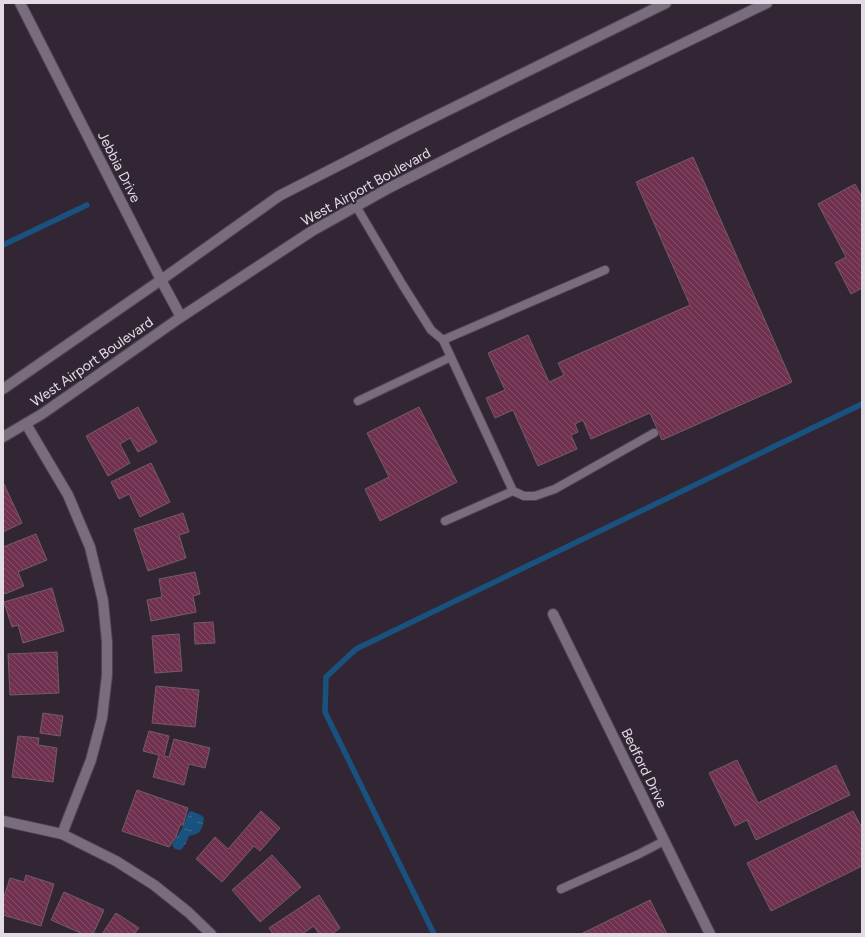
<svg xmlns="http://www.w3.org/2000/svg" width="865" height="937" viewBox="0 0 865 937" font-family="Figtree,sans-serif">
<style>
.water{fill:url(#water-ripples)}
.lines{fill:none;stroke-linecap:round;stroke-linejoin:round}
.stream{stroke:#19527f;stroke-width:5.5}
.building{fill:url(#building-back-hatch);stroke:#725d66}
.lane-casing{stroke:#4e4450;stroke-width:10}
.street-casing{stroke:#4e4450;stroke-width:12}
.secondary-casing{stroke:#4e4450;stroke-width:12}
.lane{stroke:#796c7d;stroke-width:8}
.street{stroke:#796c7d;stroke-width:10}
.secondary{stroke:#796c7d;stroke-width:10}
.labels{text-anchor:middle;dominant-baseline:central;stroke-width:4;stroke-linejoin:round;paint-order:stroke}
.street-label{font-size:14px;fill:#e2dbe4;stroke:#322635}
</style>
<defs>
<pattern id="water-ripples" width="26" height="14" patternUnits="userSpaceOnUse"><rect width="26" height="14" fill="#19527f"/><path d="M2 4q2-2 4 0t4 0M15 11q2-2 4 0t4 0" fill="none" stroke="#3a6a91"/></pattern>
<pattern id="building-back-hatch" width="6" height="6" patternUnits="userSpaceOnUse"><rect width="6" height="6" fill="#6f314f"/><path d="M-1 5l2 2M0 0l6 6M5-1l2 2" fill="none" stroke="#834e68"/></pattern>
</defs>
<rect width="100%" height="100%" fill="#322635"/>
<path class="water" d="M191 811 201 815 204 818C203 824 202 832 196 834 193 835 191 835 189 836L186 843 181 850 175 849 172 845 181 830 189 812Z"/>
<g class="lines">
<path class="stream" d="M3 245 87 205
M434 934 325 712 326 677 356 649 862 404"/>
</g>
<path class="building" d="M693 157 792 382 662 440 650 413 591 439 583 420 575 424 578 432 571 435 577 449 538 466 513 410 495 418 486 398 505 390 488 353 528 335 549 382 564 375 558 363 690 305 636 182Z
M855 184 862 197V288L851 294 835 263 846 257 818 204Z
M138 407 157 442 138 452 130 438 120 444 130 463 108 476 86 436Z
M419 407 457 482 380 521 365 489 389 477 367 433Z
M151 463 170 502 140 517 129 494 119 499 111 482Z
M3 484H4L22 523 3 532Z
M183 513 189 532 179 535 186 558 148 571 134 529Z
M36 534 47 560 18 572 24 586 5 594 3 590V547Z
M195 572 200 594 193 596 196 612 151 621 147 600 162 597 159 579Z
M52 588 64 631 23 643 18 625 12 627 4 602Z
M213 622 215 643 195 644 194 623Z
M179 634 182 671 155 673 152 636Z
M57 652 59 693 10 695 8 654Z
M156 686 199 690 195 727 152 723Z
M43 713 63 716 60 736 40 733Z
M149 731 169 736 164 756 169 757 174 739 210 748 205 768 189 764 184 785 153 777 159 755 143 751Z
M18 736 39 738 38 745 57 748 53 782 12 777Z
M737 760 758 803 836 765 850 795 756 840 747 820 735 826 709 773Z
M137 790 188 808 183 825H180L176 837 169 847 122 831Z
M261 811 280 828 260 851 254 846 222 882 196 859 215 837 228 849Z
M853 811 862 828V866L771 911 747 863Z
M272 855 301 887 260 922 232 890Z
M26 875 54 884 41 926 3 915V900L10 878 24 882Z
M64 892 104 910 93 934H83L51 920Z
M319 895 340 928 332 934H319L314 926 302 934H273L269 928Z
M650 900 667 934H581Z
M116 913 139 928 134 934H102Z"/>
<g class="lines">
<g class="lane-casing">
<path id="lane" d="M356 206 402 284 431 330 443 340 605 270
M443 340 513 491 524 496H535L555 489 654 433
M358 401 451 357
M445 521 513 491
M561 889 639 854 664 841"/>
</g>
<g class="street-casing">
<path id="street" d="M20 3 161 280 181 317
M26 424 68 495 90 547 103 601 107 642V675L102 718 91 760 62 834
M553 614 710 934
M3 821 62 834 116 861 154 885 188 912 211 934"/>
</g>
<g class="secondary-casing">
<path id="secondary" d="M3 389 161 280 279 196 412 128 666 3
M3 437 42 414 181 317 312 231 389 188 506 129 767 3"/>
</g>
<use href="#lane" class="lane"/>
<use href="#street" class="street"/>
<use href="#secondary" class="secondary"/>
</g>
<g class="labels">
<g class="street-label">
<text transform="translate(119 167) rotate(63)">Jebbia Drive</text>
<text transform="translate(366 187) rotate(-29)">West Airport Boulevard</text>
<text transform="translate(92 362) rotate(-35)">West Airport Boulevard</text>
<text transform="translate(644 768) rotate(64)">Bedford Drive</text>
</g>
</g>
<rect width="865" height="937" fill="none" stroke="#e2dbe4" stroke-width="8"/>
</svg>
